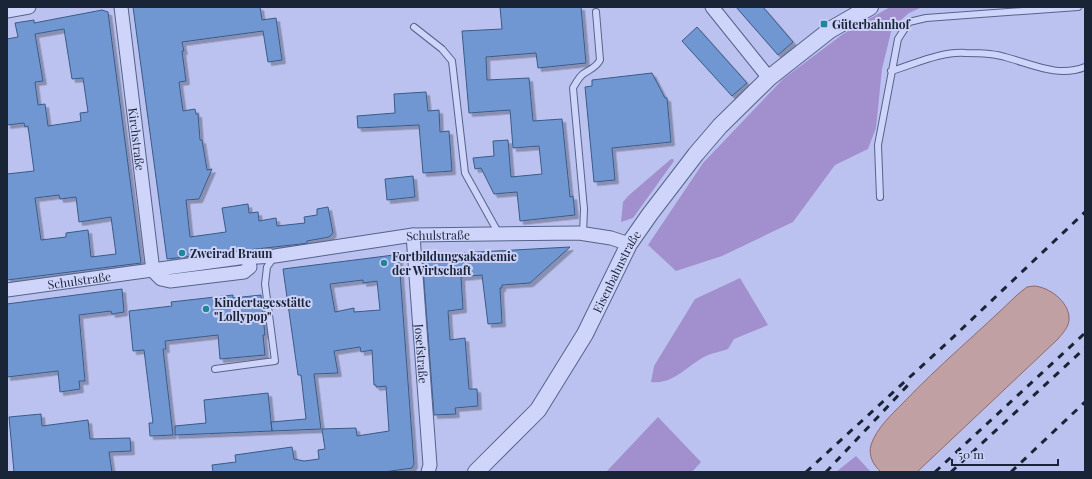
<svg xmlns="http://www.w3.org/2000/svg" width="1092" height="479" viewBox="0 0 1092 479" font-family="'Playfair Display',serif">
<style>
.green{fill:#a290ce}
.water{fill:#c1a0a4;stroke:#8f676a}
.building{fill:#6f97d1;stroke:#395b89;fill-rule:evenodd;filter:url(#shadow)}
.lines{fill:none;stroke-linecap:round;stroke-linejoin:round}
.service-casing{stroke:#546488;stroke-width:8}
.minor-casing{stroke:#546488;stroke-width:15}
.tertiary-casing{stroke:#546488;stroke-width:18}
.service{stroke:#cfd4fb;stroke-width:6}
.minor{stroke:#cfd4fb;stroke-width:13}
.tertiary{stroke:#cfd4fb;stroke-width:16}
.rail{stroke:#1a2437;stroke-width:3;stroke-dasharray:7 7;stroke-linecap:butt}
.poi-dot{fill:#21869b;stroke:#ccd1f7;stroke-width:1.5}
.labels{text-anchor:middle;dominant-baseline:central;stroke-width:4;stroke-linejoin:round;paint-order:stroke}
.poi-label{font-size:12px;font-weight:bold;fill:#1a2437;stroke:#ccd1f7;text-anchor:start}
.street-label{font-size:12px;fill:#1a2437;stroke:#ccd1f7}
</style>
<defs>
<filter id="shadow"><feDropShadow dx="3.5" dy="3.5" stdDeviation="0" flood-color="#0004"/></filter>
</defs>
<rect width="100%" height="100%" fill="#bcc2f0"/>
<path class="green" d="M890 7H922L909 13 892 28 882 69 876 128 868 149 835 165 793 222 722 256 676 271 648 245 703 163 783 79 843 34Z
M671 159H673L674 161 633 218 621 222 623 202 628 196Z
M740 278 768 325 734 339 728 349C720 352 711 353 704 357 686 367 672 385 651 382L654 366 695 299Z
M658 417 701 462 692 472H606Z
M856 456 871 472H836Z"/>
<path class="water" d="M1034 286C1049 287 1068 301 1069 317 1070 326 1063 333 1058 339L917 472H881C873 465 868 455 871 445 876 429 891 415 903 403 939 365 979 332 1017 295L1027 287Z"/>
<path class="building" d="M133 7H260L262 20 276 18 282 60 268 62 263 31 182 42 184 51H182L186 81 179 82 183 111 195 109 196 114H198L200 140H202L207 170 212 169 199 199 186 200 190 237 226 232 222 208 248 204 249 213 258 212 259 221 276 218 277 226 305 223 304 217 317 215V209L328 207 333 233 329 237 307 241V243L301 244 167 259Z
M500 7H581L586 63 538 68 536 53 486 57 487 80 529 78 533 121 562 119 570 197 573 196 575 215 520 221 517 192 494 194 481 168 475 169 473 158 494 156 493 141 508 140 511 177 542 174 539 146 513 148 510 110 469 113 462 31 502 29Z
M736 7H763L793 42 778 55Z
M102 10 108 12 141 263 7 280V174L34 171 28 126 25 127 24 123 7 125V39L18 37 15 23 34 20V23ZM64 29 72 79 83 78 88 112 80 113 81 121 48 126 45 104 38 105 35 82 43 81 35 34ZM59 195 60 199 76 197 79 222 111 217 116 254 91 257 88 230 66 233V237L41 240 35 198Z
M697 27 747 83 732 96 682 41Z
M652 73 665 98H667L671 142 612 148 615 180 594 182 585 87 592 86V80Z
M426 92 428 111 439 110 440 132 449 131 452 171 423 173 419 125 358 128 357 116 395 113 394 94Z
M413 176 415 197 387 200 385 179Z
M570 247 530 283 502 285V288H500L502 323 488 324 482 275 461 277 463 309 448 311 450 340 465 338 469 389H477L478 406 455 408 456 414 434 415 422 255Z
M394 255 399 259 414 464 412 468 384 472H213L212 465 236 462 235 455 292 447 294 459 304 461 319 459 318 450 325 449 322 429 356 428 357 436 389 431 386 386 376 387V385H374L372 350 361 352 360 347 334 351 338 373 314 374 321 429 272 431 271 422 306 419 301 375H298L283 269ZM363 280V283L377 281 380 310 354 312V308L335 312 330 284Z
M122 289 124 312 112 314 111 311 79 315 85 381H79L80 389 60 392 58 371 7 377V304Z
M233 295V298L261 295 265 335H263L265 355 220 359 218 335 165 341 166 349H163L173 435 150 436 149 423H153L144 350 133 351 129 311 172 306 171 302Z
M268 393 272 431 175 435V426L206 423 204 400Z
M41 414 42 426 88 420 90 439 130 438 131 451 109 452 112 472H14L9 417Z"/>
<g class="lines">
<g class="service-casing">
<path id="service" d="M414 27 442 49 452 61 465 173 499 234
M891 71C915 64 941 51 966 53 978 53 993 53 1005 57 1032 64 1058 78 1085 67
M880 197 878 145 898 39 909 22 926 18 1078 7
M583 234 584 209 573 88C576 83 579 77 583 74 590 69 596 68 600 60L596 12
M215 369 275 361 265 284 267 267 274 257"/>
</g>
<g class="minor-casing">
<g id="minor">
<path id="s1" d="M121 7 153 271"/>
<path d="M712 7 769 78"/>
<path d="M7 11 29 7"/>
<path id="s2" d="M413 235 430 465 428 472"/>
<path d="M153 271 161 279 170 281 244 272 250 267 248 257"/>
<path id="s3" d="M7 290 239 258 275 256 413 235 579 233 611 238 629 244"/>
</g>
</g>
<g class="tertiary-casing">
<g id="tertiary">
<path id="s4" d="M476 472 538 410 585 334 629 244 650 214 696 154 720 126 769 78 830 30 870 7"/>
</g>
</g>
<use href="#service" class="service"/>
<use href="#minor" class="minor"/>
<use href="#tertiary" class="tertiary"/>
<path class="rail" d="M806 472 947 343 1085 212
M826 472 908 385
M935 472 1085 333
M951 472 1085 348
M1011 472 1085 402"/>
</g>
<g class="poi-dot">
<rect x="820" y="20" width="8" height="8" rx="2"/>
<circle cx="182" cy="253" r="4"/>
<circle cx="384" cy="263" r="4"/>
<circle cx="206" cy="309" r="4"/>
</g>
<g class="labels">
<g class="poi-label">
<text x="832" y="24">Güterbahnhof</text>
<text x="190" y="253">Zweirad Braun</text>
<text x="392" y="256">Fortbildungsakademie<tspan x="392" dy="14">der Wirtschaft</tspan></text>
<text x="214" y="302">Kindertagesstätte<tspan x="214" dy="14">"Lollypop"</tspan></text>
</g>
<g class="street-label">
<text stroke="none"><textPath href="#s1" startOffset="133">Kirchstraße</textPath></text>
<text stroke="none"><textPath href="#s3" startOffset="435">Schulstraße</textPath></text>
<text stroke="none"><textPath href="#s4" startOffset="247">Eisenbahnstraße</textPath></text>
<text stroke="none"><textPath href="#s3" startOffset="73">Schulstraße</textPath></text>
<text stroke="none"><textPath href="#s2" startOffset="119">Josefstraße</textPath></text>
</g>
</g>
<rect width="1092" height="479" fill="none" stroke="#1a2437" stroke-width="16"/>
<path d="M952 459v6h106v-6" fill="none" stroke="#1a2437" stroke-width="2"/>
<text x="958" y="459" font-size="12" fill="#1a2437" stroke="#ccd1f7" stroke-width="3" paint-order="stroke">50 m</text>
</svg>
